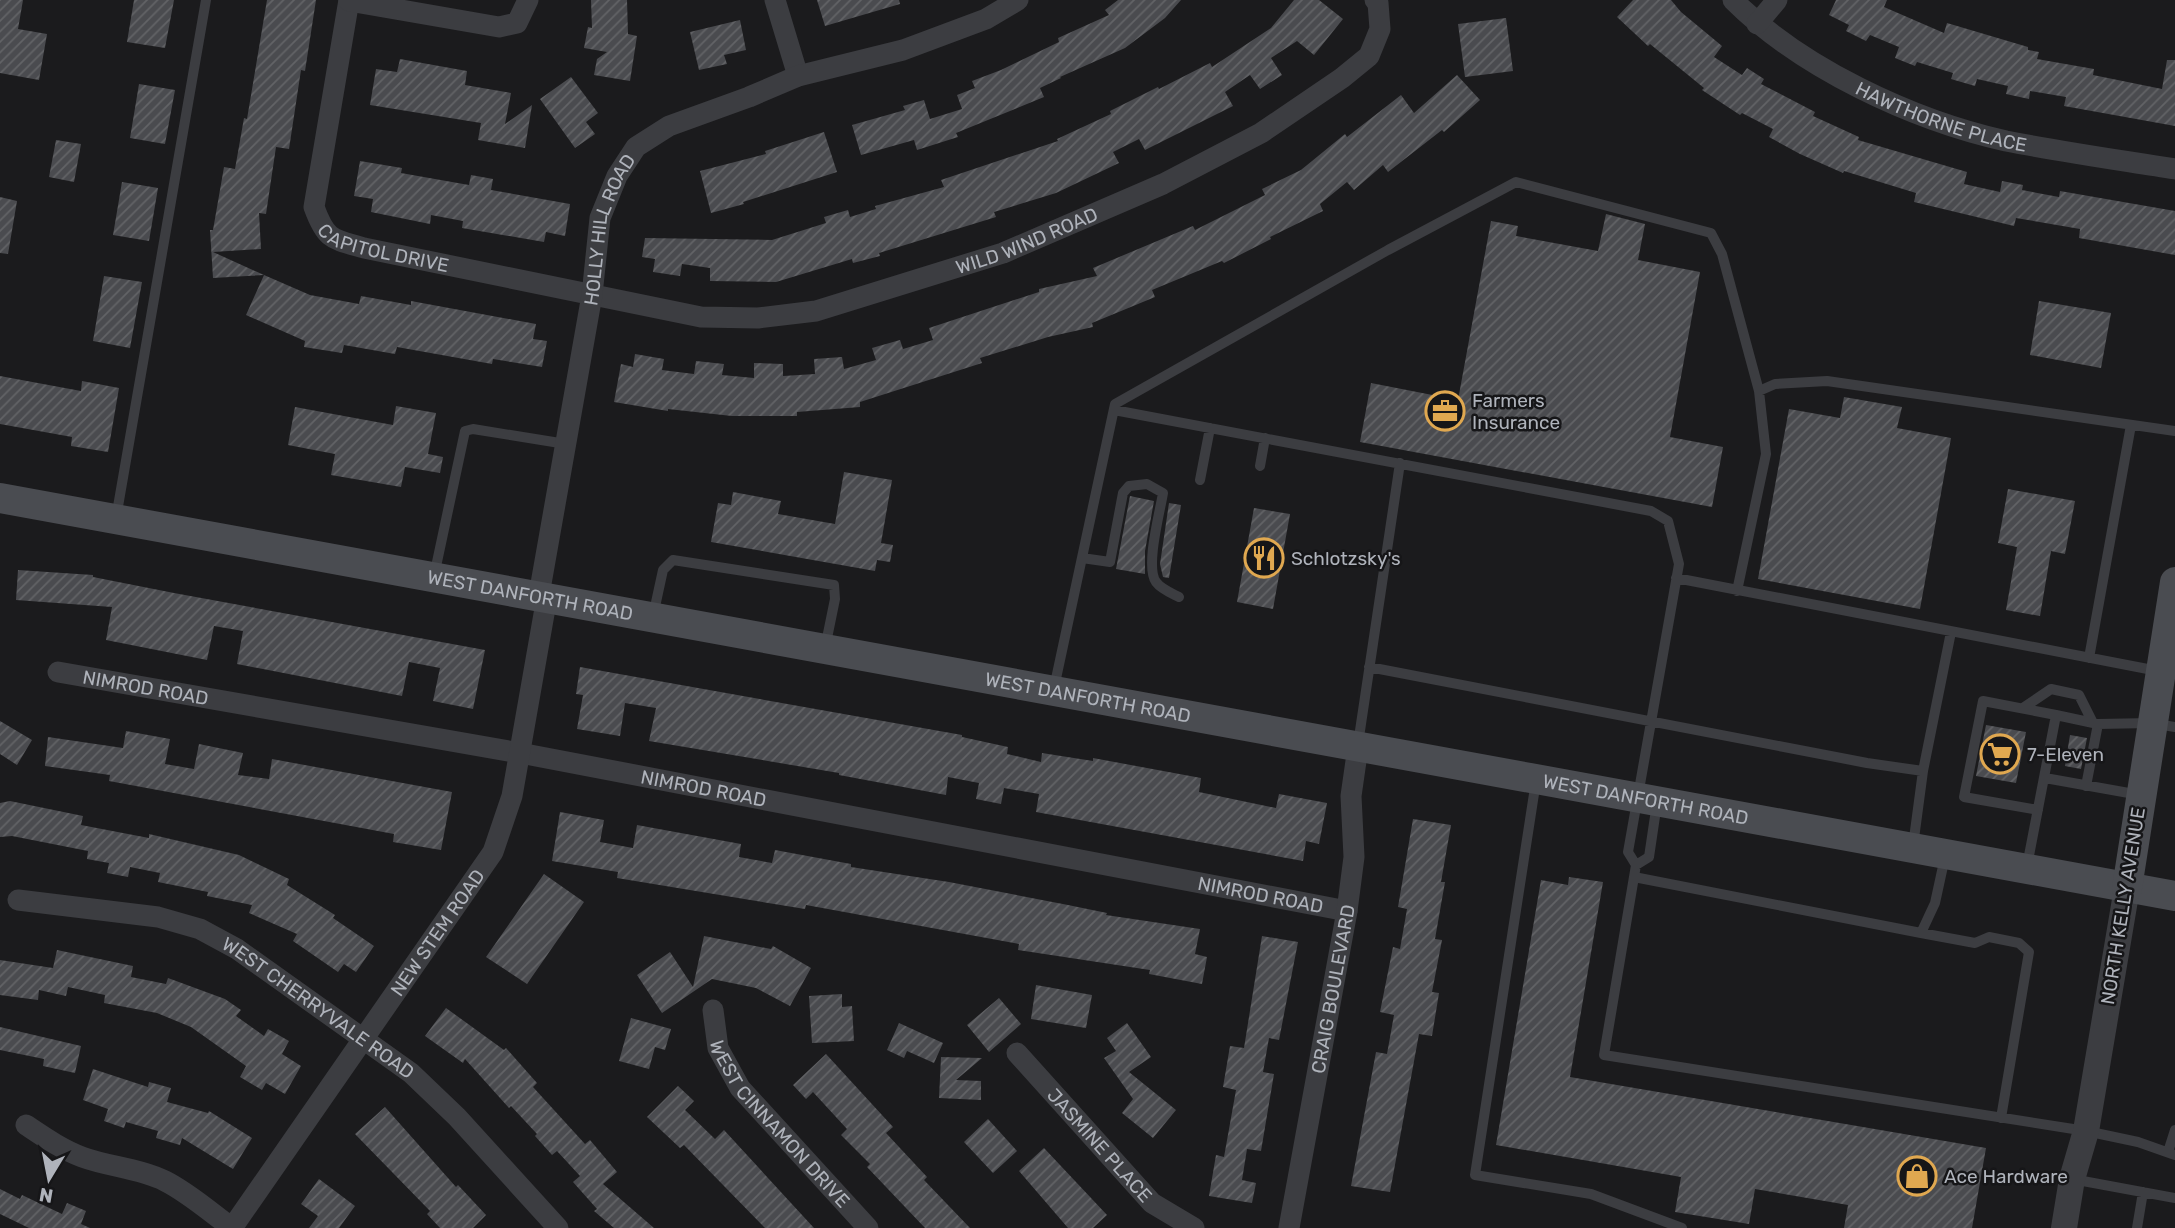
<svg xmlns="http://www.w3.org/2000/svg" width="2175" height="1228" viewBox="0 0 2175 1228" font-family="Rubik,sans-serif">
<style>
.building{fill:url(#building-hatch)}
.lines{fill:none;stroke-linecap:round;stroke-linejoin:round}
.service{stroke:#3c3d41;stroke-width:10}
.minor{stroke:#3c3d41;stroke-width:21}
.tertiary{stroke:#3c3d41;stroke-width:26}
.secondary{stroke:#4a4c51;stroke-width:30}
.labels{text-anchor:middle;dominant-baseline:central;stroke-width:5;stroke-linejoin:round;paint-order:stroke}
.street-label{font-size:19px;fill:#afb3bb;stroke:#161618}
.poi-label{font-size:19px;fill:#afb3bb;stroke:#161618;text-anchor:start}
</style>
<defs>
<pattern id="building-hatch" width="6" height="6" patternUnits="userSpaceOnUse" patternTransform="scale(1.75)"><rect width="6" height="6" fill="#4a4b4f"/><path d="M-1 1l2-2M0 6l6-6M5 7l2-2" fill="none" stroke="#626366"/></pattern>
</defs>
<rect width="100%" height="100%" fill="#1b1b1d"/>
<path class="building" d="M0 0H23L18 29 47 34 39 80 0 73Z
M134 0H174L165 48 127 42Z
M267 0H316L305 71 301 70 289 149 276 147 266 214 259 213 261 249 213 252 264 275 213 278 210 230H213L224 167 235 169 244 118 247 119Z
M591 0H627L628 34 637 36 630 81 594 75 597 59 607 52 584 48 588 27 592 28Z
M817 0H899L900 4 825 26Z
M1118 0H1181L1165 18 1125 48 1060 77 1061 78 1040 88 1044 97 956 133 958 137 917 150 914 140 861 155 852 125 905 110 903 106 924 100 930 119 962 109 957 95 975 88 972 81 1001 70 1059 42 1058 38 1109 15 1105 10Z
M1294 0H1319L1343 19 1314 55 1297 41 1271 58 1282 75 1260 89 1250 75 1225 92 1233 106 1145 150 1139 139 1113 152 1119 163 1056 193 994 212 996 217 879 253 880 256 853 263 852 259 776 282 710 281V268L682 264 680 276 653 272 655 259 642 257 645 238 772 240 826 223 824 217 848 210 850 217 876 209 875 206 944 187 941 180 1058 141 1057 139 1111 114 1110 111 1158 87 1159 89 1210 63 1212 67 1271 28Z
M1633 0H1671L1681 12 1722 46 1714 57 1742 75 1747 68 1764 79 1761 84 1815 112 1813 116 1859 137 1858 140 1967 172 1964 184 2000 192 2002 181 2023 185 2022 190 2059 197 2060 191 2175 211V255L2079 238 2080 229 2016 218 2014 226 1914 202 1916 193 1844 171 1843 173 1800 154 1769 137 1773 129 1742 113 1740 115 1702 90 1704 88 1650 44 1648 46 1617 17Z
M1836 0H1887L1884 7 1944 33 1947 23 2028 47V50L2039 52 2037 59 2094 69 2093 75 2162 89 2167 60H2175V126L2064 106 2066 97 2030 91 2029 99 2006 94 2008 86 1977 79 1975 86 1951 79 1953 73 1917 62 1915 66 1895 58 1899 47 1870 35 1866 41 1846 31 1849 25 1829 15Z
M1506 18 1513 71 1465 77 1458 24Z
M740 20 746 50 724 55 727 64 699 70 690 32Z
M400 59 467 71 465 85 511 93 505 124 532 105 525 148 478 140 481 123 370 105 376 69 397 72Z
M1457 75 1480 100 1444 132 1442 130 1388 172 1383 165 1354 190 1347 182 1320 204 1323 211 1270 237 1271 239 1224 263 1222 261 1152 290 1155 297 1092 323 1093 327 1048 337 980 358 982 363 860 402V407L797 412V416H732L668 409V411L614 402 621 364 633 367 635 354 664 359 662 370 694 374 696 361 724 364 722 375 754 378V363L783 364V376L815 374 814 359 842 357 844 369 876 360 872 348 900 340 903 349 933 340 929 328 1039 292V289L1097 276 1093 268 1193 226 1195 230 1265 195 1262 189 1301 170 1345 134 1347 137 1401 95 1414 113Z
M571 77 598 113 586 122 595 134 575 148 540 99Z
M139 84 175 90 165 144 130 138Z
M824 132 837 172 743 202 744 204 711 213 700 171 766 154 765 151Z
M56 140 81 144 74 182 49 177Z
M360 161 402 168 401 173 469 185 471 175 493 179 491 190 570 204 565 236 546 232 544 242 462 228 463 221 431 215 430 224 371 212 373 199 354 196Z
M122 182 158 188 149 241 113 235Z
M0 197 17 201 8 254 0 253Z
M1606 214 1645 224 1638 260 1700 272 1670 437 1723 447 1712 507 1360 442 1371 383 1458 400 1491 221 1518 226 1516 236 1598 251Z
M264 275 310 295 359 304 361 296 411 305V301L536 324 533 339 547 341 542 367 493 359 492 364 397 347 395 354 344 345 342 353 304 347 305 341 246 315Z
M104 276 142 282 130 348 93 341Z
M2039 301 2111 313 2101 368 2030 355Z
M0 376 81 391 82 381 119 388 108 452 71 446 72 437 0 424Z
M1844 397 1902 407 1897 428 1951 438 1920 609 1758 579 1789 409 1840 418Z
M396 406 436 413 428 454 443 457 440 473 405 467 401 487 331 475 335 454 288 445 295 407 393 425Z
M844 472 892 480 881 543 893 545 890 562 877 560 875 571 711 542 718 503 731 505 733 492 781 501 778 514 835 524Z
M2008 489 2075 501 2065 554 2051 551 2040 616 2006 610 2017 547 1998 543Z
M1130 496 1154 501 1145 551V574L1116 569Z
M1169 503 1181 505 1169 578 1163 577 1160 564Z
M1254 508 1290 514 1273 609 1237 602Z
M18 570 93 575V577L174 593 485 650 473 709 433 701 440 668 409 662 402 696 237 664 243 631 214 626 207 660 106 640 112 607 16 600Z
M580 667 962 735V737L1008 747 1007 754 1041 762 1042 753 1093 761V758L1201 778 1199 792 1276 808 1279 794 1327 803 1319 844 1306 841 1303 861 1036 812 1039 794 1004 788 1001 804 976 799 979 783 948 777 946 795 839 775V773L649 741 656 708 625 703 620 736 577 729 583 695 576 694Z
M0 721 32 740 17 765 0 754Z
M1986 725 2026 732 2016 783 1976 776Z
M126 731 170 739 165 764 194 769 199 744 243 753 238 775 269 779 272 759 452 792 441 850 393 842 394 834 109 781 110 775 45 766 48 737 123 748Z
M2070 735 2087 738 2081 769 2065 766Z
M10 801 83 816 81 825 149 838V834L239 855 289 879 287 885 335 915 333 918 374 946 356 972 344 964 338 972 293 941 297 934 249 913 252 905 207 896 208 892 158 882 160 873 130 867 128 877 107 873 109 863 87 859 88 851 12 836 0 837V803Z
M560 812 604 820 600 842 633 848 637 825 741 844 739 857 772 863 775 850 851 864V867L949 882 1068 905 1107 913 1106 915 1200 929 1195 954 1207 957 1202 984 1149 974 1150 970 1018 950 1019 944 806 905 805 909 617 878 618 872 552 861Z
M1413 819 1451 825 1441 882H1445L1435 939 1442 940 1432 992 1439 993 1432 1036 1419 1034 1390 1192 1351 1186 1376 1052 1387 1054 1394 1015 1380 1012 1393 947 1400 949 1407 909 1398 907Z
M544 874 584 902 527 984 486 957Z
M1569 877 1603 882 1570 1077 1986 1148 1972 1228H1844L1848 1205 1755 1189 1749 1224 1675 1212 1681 1177 1496 1145 1541 880 1568 885Z
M704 936 771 949 773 946 811 968 790 1006 756 988 712 979 662 1013 637 975 670 952 693 987Z
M1262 936 1298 942 1279 1040 1269 1038 1263 1072 1274 1074 1261 1151 1247 1149 1242 1180 1256 1183 1252 1203 1209 1196 1216 1155 1224 1157 1236 1090 1223 1087 1230 1046 1244 1048Z
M57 950 133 966 131 977 166 984 168 978 225 999 241 1010 236 1016 264 1036 268 1029 289 1041 282 1054 301 1066 285 1094 266 1083 262 1090 240 1077 246 1066 191 1027 157 1013 104 1003 105 995 68 987 66 996 39 990 38 1000 0 995V960L53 968Z
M1036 985 1092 995 1086 1028 1031 1019Z
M842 994V1007L852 1006 854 1041 812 1043 809 996Z
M999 998 1021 1024 989 1052 967 1025Z
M446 1008 504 1050 506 1048 537 1083 533 1087 585 1144 590 1140 617 1172 603 1184 654 1228H614L594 1211 597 1209 573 1182 580 1176 557 1151 552 1155 535 1136 537 1134 511 1106 509 1108 465 1059 463 1063 425 1036Z
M631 1018 671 1029 665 1050 655 1047 649 1069 619 1061Z
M899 1023 943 1043 934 1063 907 1051 904 1058 887 1050Z
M1127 1023 1151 1057 1129 1072 1176 1110 1153 1138 1122 1113 1133 1099 1104 1058 1116 1051 1107 1038Z
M0 1027 81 1046 75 1073 43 1066 44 1059 0 1050Z
M826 1054 893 1127 886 1133 927 1177 924 1180 970 1228H925L867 1167 870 1164 841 1135 847 1129 813 1092 806 1099 793 1085Z
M941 1057 982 1058 956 1080 981 1081V1100L939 1098Z
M93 1069 148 1087 149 1082 171 1088 167 1102 208 1113 209 1111 252 1138 233 1169 182 1138 180 1145 156 1138 158 1131 126 1122 124 1128 104 1121 108 1109 83 1100Z
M678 1086 694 1101 685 1110 715 1139 724 1130 814 1228H765L684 1145 680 1148 647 1117Z
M385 1107 456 1187 458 1185 486 1215 473 1228H440L427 1214 430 1211 355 1134Z
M988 1119 1017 1151 993 1173 964 1142Z
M1044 1148 1107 1215 1093 1228H1068L1019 1171Z
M319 1179 355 1206 339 1228H309L318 1216 301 1204Z
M0 1189 20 1199 22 1195 62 1214 67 1203 86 1211 81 1224 90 1228H29L0 1214Z"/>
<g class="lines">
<path class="service" d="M1114 410 1651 511 1668 521 1679 564 1628 852 1636 865 1604 1055 2086 1131 2138 1142 2175 1155
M1260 466 1265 438
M1200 480 1210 428
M116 518 206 0
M1082 558 1110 562 1123 493 1129 486 1147 484 1163 493C1160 512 1145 567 1156 582 1161 589 1171 593 1179 597
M434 576 465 431 473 429 566 444
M1676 578 2158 671
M1737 591 1766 454 1759 391 1775 384 1827 381 2175 431
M653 616 663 570 673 560 834 585 835 599 825 648
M2089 658 2131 425
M1369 667 1867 763 1923 771
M1054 688 1115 404 1388 250 1516 182 1711 233 1722 254 1759 391
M2023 708 2051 689 2079 695 2093 723
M1358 744 1400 463
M2045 778 2140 795
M1536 781 1475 1175 1591 1194 1682 1228
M2086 786 2098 724
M2038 810 1964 797 1983 701 2056 715
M1913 846 1923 771 1951 632
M1945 857 1935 903 1921 933 1975 943 1989 937 2019 943 2029 952 2001 1118
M1636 865 1649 857 1657 803
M2027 866 2056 715 2098 724 2151 723 2175 727
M1634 877 1921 933
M2168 1152 2175 1130
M2072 1179 2175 1198
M2137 1228 2143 1192"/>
<g class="minor">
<path id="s1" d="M349 0 314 207C326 240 332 239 364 248L701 317 758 318 816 311 1003 253 1163 184 1261 133 1342 78 1369 56 1380 29 1378 3 1375 0"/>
<path d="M775 0 798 76"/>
<path id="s2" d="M1733 0C1801 68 1912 120 2006 141 2062 152 2119 160 2175 169"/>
<path d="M349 1 499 27 517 23 528 0"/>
<path d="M1757 24 1777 0"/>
<path id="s3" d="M539 595 592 295 600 218 617 176 636 147 669 126 749 97 798 76 903 50 986 19 1018 0"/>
<path id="s4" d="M58 672 520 753 1347 911"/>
<path id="s5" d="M18 900 158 917 200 929 237 949 411 1073 457 1117 558 1228"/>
<path id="s6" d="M713 1010 718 1048 740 1088 868 1228"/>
<path id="s7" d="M1017 1053 1152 1203 1194 1228"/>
<path id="s8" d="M26 1125C44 1137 61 1149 82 1157 109 1167 139 1168 165 1181 189 1193 210 1212 232 1228L493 852 512 796 547 597"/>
<path id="s9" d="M1289 1228 1347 911 1354 857 1351 796 1358 747"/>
</g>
<path class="tertiary" d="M2064 1228 2072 1179 2086 1131 2127 888"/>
<g class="secondary">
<path id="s10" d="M0 498 2175 896"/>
<path d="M2127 888 2175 582"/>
</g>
</g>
<defs>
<g id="office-ring" transform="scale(2.0125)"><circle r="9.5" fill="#161618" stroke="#e0a850" stroke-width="1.5"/><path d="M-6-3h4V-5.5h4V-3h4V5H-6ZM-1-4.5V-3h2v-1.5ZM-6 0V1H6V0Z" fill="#e0a850"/></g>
<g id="restaurant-ring" transform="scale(2.0125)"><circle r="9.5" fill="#161618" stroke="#e0a850" stroke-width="1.5"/><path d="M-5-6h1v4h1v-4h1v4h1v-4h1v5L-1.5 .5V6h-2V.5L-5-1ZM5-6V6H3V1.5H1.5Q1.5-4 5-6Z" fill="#e0a850"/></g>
<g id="supermarket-ring" transform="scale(2.0125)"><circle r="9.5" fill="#161618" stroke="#e0a850" stroke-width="1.5"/><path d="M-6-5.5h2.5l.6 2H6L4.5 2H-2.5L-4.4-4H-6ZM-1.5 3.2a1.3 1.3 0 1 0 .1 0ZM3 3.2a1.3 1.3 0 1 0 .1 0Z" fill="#e0a850"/></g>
<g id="shop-ring" transform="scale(2.0125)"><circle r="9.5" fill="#161618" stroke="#e0a850" stroke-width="1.5"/><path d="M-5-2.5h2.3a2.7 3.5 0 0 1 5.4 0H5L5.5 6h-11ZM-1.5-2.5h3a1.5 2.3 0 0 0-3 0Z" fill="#e0a850"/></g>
</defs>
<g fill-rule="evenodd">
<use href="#office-ring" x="1445" y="411"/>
<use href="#restaurant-ring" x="1264" y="558"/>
<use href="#supermarket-ring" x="2000" y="754"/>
<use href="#shop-ring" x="1917" y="1176"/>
</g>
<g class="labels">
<g class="street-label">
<text stroke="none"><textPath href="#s2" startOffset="242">HAWTHORNE PLACE</textPath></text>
<text stroke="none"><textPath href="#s3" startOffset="373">HOLLY HILL ROAD</textPath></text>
<text stroke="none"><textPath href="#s1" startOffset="961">WILD WIND ROAD</textPath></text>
<text stroke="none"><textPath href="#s1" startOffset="298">CAPITOL DRIVE</textPath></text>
<text stroke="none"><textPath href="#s10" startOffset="539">WEST DANFORTH ROAD</textPath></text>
<text stroke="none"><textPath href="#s4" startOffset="89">NIMROD ROAD</textPath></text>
<text stroke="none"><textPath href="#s10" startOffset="1106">WEST DANFORTH ROAD</textPath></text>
<text stroke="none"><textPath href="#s4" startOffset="656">NIMROD ROAD</textPath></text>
<text stroke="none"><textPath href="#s10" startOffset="1673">WEST DANFORTH ROAD</textPath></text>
<text stroke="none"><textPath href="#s4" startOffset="1223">NIMROD ROAD</textPath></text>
<text transform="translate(2123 906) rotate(-81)">NORTH KELLY AVENUE</text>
<text stroke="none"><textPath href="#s8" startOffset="593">NEW STEM ROAD</textPath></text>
<text stroke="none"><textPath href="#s9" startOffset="243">CRAIG BOULEVARD</textPath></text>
<text stroke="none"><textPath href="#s5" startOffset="327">WEST CHERRYVALE ROAD</textPath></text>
<text stroke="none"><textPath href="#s6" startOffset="136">WEST CINNAMON DRIVE</textPath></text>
<text stroke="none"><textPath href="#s7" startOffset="124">JASMINE PLACE</textPath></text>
</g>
<g class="poi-label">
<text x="1472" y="400">Farmers<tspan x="1472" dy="22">Insurance</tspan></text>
<text x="1291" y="558">Schlotzsky's</text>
<text x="2027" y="754">7-Eleven</text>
<text x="1944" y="1176">Ace Hardware</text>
</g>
</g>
<g transform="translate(49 1179) rotate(190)" stroke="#161618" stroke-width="5" paint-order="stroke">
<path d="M0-5L12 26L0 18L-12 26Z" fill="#afb3bb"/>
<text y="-10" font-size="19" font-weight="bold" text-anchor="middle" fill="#afb3bb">N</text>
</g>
</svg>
